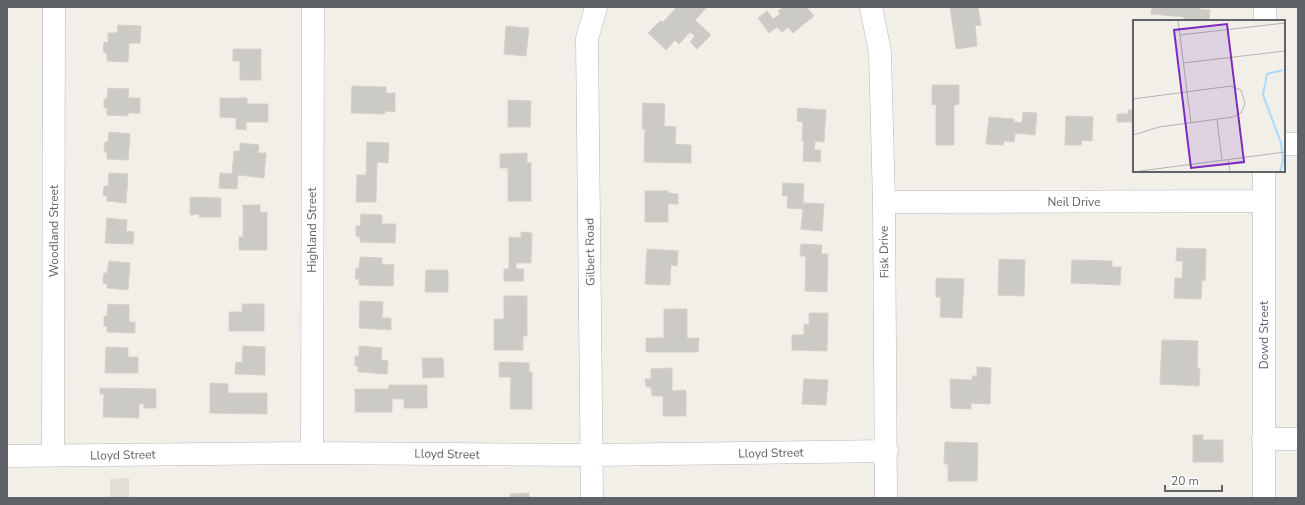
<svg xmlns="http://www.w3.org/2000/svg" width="1305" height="505" viewBox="0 0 1305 505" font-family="'Nunito Sans',sans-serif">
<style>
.education{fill:#e1ded6}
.building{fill:#cccac5;stroke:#d6d1c6}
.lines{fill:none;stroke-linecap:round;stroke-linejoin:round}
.street-casing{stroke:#b5b8bc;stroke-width:23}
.street{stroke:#fff;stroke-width:22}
.labels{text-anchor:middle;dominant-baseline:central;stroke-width:3;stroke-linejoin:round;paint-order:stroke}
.street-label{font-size:12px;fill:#5f6368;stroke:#fff}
.inset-river{fill:none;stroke:#aadaff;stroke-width:2}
.inset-road{fill:none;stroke:#b3b3b1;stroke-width:1}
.view{fill:#7b2cbf;fill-opacity:0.15;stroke:#7b2cbf;stroke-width:2}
.inset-edge{fill:none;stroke:#5f6368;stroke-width:2}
</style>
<rect width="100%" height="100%" fill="#f1efe8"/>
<path class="education" d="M129 478V498H110V479Z"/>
<path class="building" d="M677 7H707L695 20 711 35 697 49 690 42 695 36 690 32 679 44 675 40 666 50 648 33 660 21 663 22Z
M784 7H806L814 16 793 33 788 27 782 32 777 27 769 33 758 18 767 11 773 19 780 14 778 11Z
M950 7H978L981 25 975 26 977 46 956 49Z
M1152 7H1200L1199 9 1210 10 1209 21H1184V17L1151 14Z
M118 25 141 26 140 43H129L128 62 107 61V53L103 52 104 42 108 43V33H117Z
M506 26 529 28 526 56 504 54Z
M233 49H261V80H240V61H233Z
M932 85H959V104L954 105V145H936V104L932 105Z
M352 86 386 87V93H395V112L386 111 384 114 351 113Z
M108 88 129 89 128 98H140V113H128V116L107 115V108H104V99H107Z
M220 98H247V104H268V122H246V130L236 129V118L220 117Z
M508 100 531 101 530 127H508Z
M643 103 665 104 664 126 676 127 675 144 691 145V163L644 162 645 129H642Z
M798 108 826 110 824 142 815 141 814 150H821L820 162 803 161 804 141H802L803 122 797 121Z
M1128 110H1134V128H1132V122H1117V114H1128Z
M1023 112 1037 113 1035 135 1015 133 1014 142 1004 141 1003 145 986 144 989 117 1014 119V122L1022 123Z
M1066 116 1093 117 1092 141 1082 140 1081 145H1065Z
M109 132 130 134 128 160 107 159V152H104L105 142H108Z
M367 142 389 143 388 163 377 162 376 202H356L357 175H366Z
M240 143 259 145 258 153H266L264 178 238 175 237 189 219 188 220 173 232 174 234 151H240Z
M527 153V163H531V201H508V168H500V154Z
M109 173 128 174 126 203 107 201V196H103L104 186H108Z
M783 183 804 184 803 203 824 204 822 231 801 229 803 209 787 208 788 196H782Z
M645 191H668V193L678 194V204H668V222H645Z
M190 197 221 198V217H199V214L190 215Z
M243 205H260V212H267V250H239V237H243Z
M361 214 382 215V224H396L395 243 360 242V237L356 236V226H360Z
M107 218 127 220 126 231 134 232 133 244 105 243Z
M521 232 532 233 531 263H516V269H524L523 281H504V269H509V237L521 238Z
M801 244 822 245 821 254H828L827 292 805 291 806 256H800Z
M1177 248 1206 249 1205 281 1202 280 1201 299 1174 298 1175 278H1182L1183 261H1176Z
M647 249 678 251 677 266 671 265 670 285 645 284Z
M360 257 382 258V264L394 265 393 286 359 285V279H355L356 268H359Z
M999 259 1025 260 1024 296 998 295Z
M1072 260 1112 261V267H1121L1120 285 1071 283Z
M109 261 130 263 128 290 107 288V284L103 283 104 273H107Z
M426 270H448V292H425Z
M936 278 964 279 962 318 940 317 941 297H936Z
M504 296H527V336H523V350H494V319H504Z
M360 301 383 302 382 318H391V330L359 328Z
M108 304 129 305V322H135V333L107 332V326H104V316H107Z
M242 304H264V331H229V312H242Z
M664 309H687V338H699L698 352H646V338H664Z
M809 313H828L827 351 792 350V335H804V324L809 325Z
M1162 340 1198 341 1197 368 1200 369 1199 386 1160 384Z
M243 346 265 347V375L235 374 236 362 242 363Z
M359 346 382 348 381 360 388 361 387 374 358 372V366H355V356H359Z
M106 347 128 348V357H138V373H105Z
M422 358H443L444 377 423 378Z
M499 362 529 363V372H532V409H510L511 377H499Z
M977 367 991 368 990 404 971 403V409L951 408 950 379 972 380V376H977Z
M672 368V391L686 390V416H663V396H652L651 387H646L645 379H651V369Z
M804 379 828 380 826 405 802 404Z
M210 383 228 384V393H267V414L210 413Z
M389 385H427V408H404V399H392V412H355V389H389Z
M100 388 156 389V408H144V404H139V418L103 417 104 394H100Z
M1193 435H1203V440H1223V462H1193Z
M945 442 978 443 977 481H948V464H944Z
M529 493V498H510V494Z"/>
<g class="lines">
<g class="street-casing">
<path id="street" d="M871 7 880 52 884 202 886 498
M1265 21V7
M1284 144H1298
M884 202 1264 201
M1263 439H1298
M312 453 313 7
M53 455 54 7
M7 456 312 453 592 455 887 451
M592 498 587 39 596 7
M1264 498V171"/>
</g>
<use href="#street" class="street"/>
</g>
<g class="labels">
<g class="street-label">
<text x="1074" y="202">Neil Drive</text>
<text transform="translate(312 230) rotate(-90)">Highland Street</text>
<text transform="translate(54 231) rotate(-90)">Woodland Street</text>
<text transform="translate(590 252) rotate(-91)">Gilbert Road</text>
<text transform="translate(884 252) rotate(-91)">Fisk Drive</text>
<text transform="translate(1264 335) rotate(-90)">Dowd Street</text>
<text transform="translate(771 453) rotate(-1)">Lloyd Street</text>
<text transform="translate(447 454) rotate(1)">Lloyd Street</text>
<text transform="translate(123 455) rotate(-1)">Lloyd Street</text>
</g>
</g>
<g transform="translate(1133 20)">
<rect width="152" height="152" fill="#f1efe8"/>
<path class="inset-river" d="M147 152 150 141 148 123 130 75 134 54 150 50"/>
<path class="inset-road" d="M45 0 58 103M47 15 152 3M50 43 152 31M0 79 98 66 108 70 112 84 108 93 100 97 26 107 0 115M84 100 89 140M95 139 97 152M0 152 152 132"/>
<path class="view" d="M94 4 111 142 58 148 41 10Z"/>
<rect width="152" height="152" class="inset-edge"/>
</g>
<rect width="1305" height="505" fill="none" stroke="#5f6368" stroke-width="16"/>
<path d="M1165 485v6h57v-6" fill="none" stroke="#5f6368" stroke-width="2"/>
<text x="1171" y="485" font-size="12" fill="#5f6368" stroke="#ffffff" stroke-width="3" paint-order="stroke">20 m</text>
</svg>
